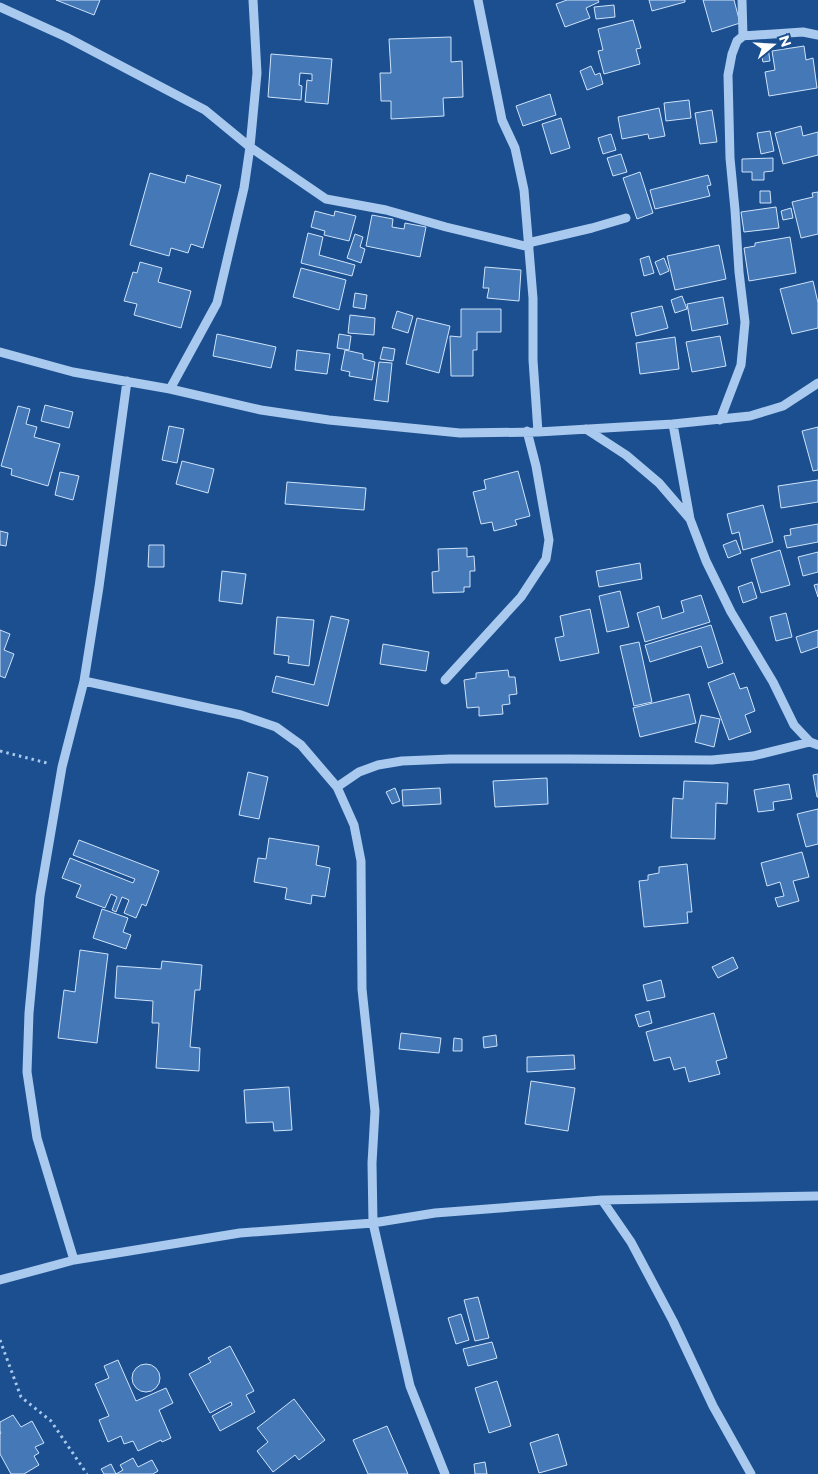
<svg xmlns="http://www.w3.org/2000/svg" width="818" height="1474" viewBox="0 0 818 1474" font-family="Montserrat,sans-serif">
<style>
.building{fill:#4478b7;stroke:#cfe3fa}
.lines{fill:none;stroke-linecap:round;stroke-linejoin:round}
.path{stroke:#a9c9ee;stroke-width:3;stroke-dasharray:2.5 4;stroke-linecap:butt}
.minor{stroke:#a9c9ee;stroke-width:9}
</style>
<rect width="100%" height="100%" fill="#1b4f8f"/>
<path class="building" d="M56 0H100L94 15Z
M567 0H598L599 2 586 8 590 18 565 27 556 4Z
M649 0H685V2L652 11Z
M703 0H734L740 23 712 32Z
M614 5 615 17 596 19 594 7Z
M633 20 641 48 636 49 640 64 604 74 598 51 603 50 598 29Z
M451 37V62L462 61 463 97 443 98 444 116 391 119V101H381L380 73H391L389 39Z
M804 46 806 60 813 58 817 88 769 96 765 72 775 70 772 51Z
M768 47 770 61 763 62 760 48Z
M271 54 332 59 328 104 305 102 307 80 312 81V74L300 73 299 85 302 86 301 100 268 97Z
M591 66 595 75 600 73 603 84 587 90 580 71Z
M550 94 556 115 523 126 516 106Z
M689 100 691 118 666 121 664 103Z
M659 108 665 136 649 139 648 134 622 139 618 117Z
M712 110 717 142 700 144 695 113Z
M561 118 570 148 551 154 542 124Z
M801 126 803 136 818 132V155L783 164 775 133Z
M770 131 774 151 761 154 757 133Z
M611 134 616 150 603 154 598 138Z
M621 154 627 172 613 176 607 158Z
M773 158V171L764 172V180H752V172H742V159Z
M640 172 653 213 637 219 623 178Z
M150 173 185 183 187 175 221 185 203 248 191 244 188 253 171 248 169 256 130 245Z
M708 175 711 185 707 186 710 196 655 209 650 190Z
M760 191H770L771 203H760Z
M818 192V234L801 238 792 202 813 197 812 193Z
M776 207 779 228 744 232 741 212Z
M791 208 793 218 783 220 781 211Z
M315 211 334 216 335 211 356 216 349 241 324 235 325 231 311 227Z
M372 215 393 219 392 227 404 229 405 223 426 227 420 257 366 246Z
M308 233 323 237 319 255 355 265 352 276 301 263Z
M355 234 363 237 360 247 365 249 361 263 347 258Z
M790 237 796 273 749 281 744 248 755 246V243Z
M719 245 726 279 675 290 667 256Z
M649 256 654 273 644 276 640 259Z
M664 258 669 271 660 275 655 262Z
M140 262 162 268 158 282 191 291 181 328 134 315 137 304 124 301 133 272 137 273Z
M485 267 521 270 519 301 487 298 489 288H483Z
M301 268 346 280 339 310 293 297Z
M813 281 818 303V328L792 334 780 289Z
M355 293 367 295 365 309 353 307Z
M682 296 687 309 675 313 671 300Z
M723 297 728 324 692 331 687 304Z
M662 306 668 328 636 336 631 313Z
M461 309H501V332H477V350H473V376H451L450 336 461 337Z
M397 311 413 316 408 333 392 328Z
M350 315 375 318 374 335 348 333Z
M417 318 450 326 439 373 406 364Z
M217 334 276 347 271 368 213 356Z
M339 334 351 336 349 350 337 348Z
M720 336 726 366 692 372 686 342Z
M675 337 679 369 640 374 636 343Z
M383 347 395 349 393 361 380 359Z
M297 350 330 354 327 374 295 370Z
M345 350 363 354V359L375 362 372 380 349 376 350 372 341 370Z
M379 362 392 363 388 402 374 400Z
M45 405 73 412 69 428 41 421Z
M18 406 30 409 26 424 37 427 34 437 60 444 48 486 11 475 12 469 1 466Z
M169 426 184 429 177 463 162 460Z
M818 427V470L813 471 802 431Z
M182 461 214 469 208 493 176 484Z
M518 471 530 516 515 520 517 525 494 531 492 522 481 524 473 492 486 489 484 480Z
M60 472 79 476 73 500 55 495Z
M818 480V502L781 508 778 486Z
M287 482 366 488 364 510 285 504Z
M763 505 773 542 743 550 739 532 732 534 727 514Z
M818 524V542L787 548 784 536 791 535 790 529Z
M0 531 8 533 6 546 0 545Z
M736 540 741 553 728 558 723 545Z
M149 545H164V567H148Z
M467 548V557L474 556 475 571H470V587H464V592L433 593 432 572 439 571 438 549Z
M780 550 790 585 761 593 751 559Z
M818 552V572L803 576 798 557Z
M640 563 642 579 599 587 596 571Z
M222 571 246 574 242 604 219 601Z
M752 582 757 598 743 603 738 587Z
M818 584V597L814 585Z
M620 591 629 627 607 632 599 596Z
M701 595 710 622 645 642 637 613 659 606 662 619 684 612 681 601Z
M590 609 599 653 560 661 555 638 564 636 560 616Z
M786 613 792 637 776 641 770 617Z
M331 616 349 620 328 706 272 692 276 676 314 685Z
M277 617 314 620 309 666 288 663 289 656 274 654Z
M711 625 723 663 708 668 701 646 650 662 645 645Z
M0 630 10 634 4 650 14 654 5 678 0 676Z
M818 630V647L801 653 796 637Z
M639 642 652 702 634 706 620 646Z
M383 644 429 652 426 671 380 664Z
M508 670 509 677H515L517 694 509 695 510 704 502 705 503 714 479 716V707L467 708 464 680 476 678V673Z
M734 673 740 689 747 687 755 711 745 715 751 732 729 740 708 683Z
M689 694 696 723 640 737 633 708Z
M701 715 720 719 714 747 695 742Z
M248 772 268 777 259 819 239 815Z
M818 774V797H817L813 775Z
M547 778 548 804 495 807 493 781Z
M684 781 728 783 727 804 716 803 715 839 671 838 673 798 683 799Z
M789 784 792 799 773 802 774 810 758 812 754 790Z
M395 788 400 801 392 804 386 792Z
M440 788 441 804 403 806 402 790Z
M818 809V844L806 847 797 814Z
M269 838 319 846 316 865 330 868 325 897 312 895 311 904 285 899 287 888 254 882 258 858 266 859Z
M79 840 159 871 146 906 142 904 136 918 124 913 129 900 122 897 116 912 112 910 117 897 111 894 105 908 76 897 81 885 62 878 70 858 133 883 135 879 73 855Z
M802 852 809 877 793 881 799 901 778 907 775 898 784 896 780 882 767 886 761 863Z
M687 864 692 912H687L688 923 644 927 639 881 648 880V875L659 873V867Z
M102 909 128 918 123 932 131 935 126 949 93 938Z
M80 950 108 954 97 1043 58 1038 64 990 75 992Z
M733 957 738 968 718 978 712 967Z
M162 961 202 965 200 990H195L190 1047 200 1048 199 1071 156 1068 159 1023H152L153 1001 115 998 117 966 161 969Z
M661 980 665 997 647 1001 643 985Z
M649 1011 652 1023 639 1027 635 1015Z
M714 1013 727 1058 716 1061 720 1074 689 1082 685 1067 674 1070 670 1057 654 1061 646 1032Z
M401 1033 441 1038 439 1053 399 1049Z
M496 1035 497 1046 484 1048 483 1037Z
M454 1038 462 1039V1051H453Z
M574 1055 575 1069 527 1072V1057Z
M531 1081 575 1088 568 1131 525 1124Z
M289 1087 292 1130 274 1131 273 1122 246 1123 244 1090Z
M478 1297 489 1338 475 1341 464 1300Z
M461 1314 469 1340 456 1344 448 1318Z
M492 1342 497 1358 468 1366 463 1349Z
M230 1346 254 1391 246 1395 255 1412 220 1431 212 1416 232 1405 231 1402 210 1413 189 1374 211 1362 208 1358Z
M118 1360 136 1401 166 1388 173 1403 159 1410 171 1438 162 1442 161 1440 138 1451 133 1441 124 1444 121 1436 108 1442 99 1420 109 1416 95 1384 109 1378 104 1366Z
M132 1378a14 14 0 1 1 28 0a14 14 0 1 1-28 0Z
M497 1381 511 1426 489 1433 475 1388Z
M294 1399 325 1440 299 1460 295 1455 273 1472 257 1451 268 1442 257 1428Z
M13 1415 21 1427 32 1421 44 1443 35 1447 39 1453 34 1456 39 1465 24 1474H11L0 1454V1434L1 1433 0 1431V1422Z
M387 1426 408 1474H368L353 1440Z
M558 1434 567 1465 539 1473 530 1443Z
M133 1458 138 1467 152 1460 158 1471 153 1474H104L101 1469 111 1464 116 1474 123 1470 120 1465Z
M485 1462 487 1474H475L474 1464Z"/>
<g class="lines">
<path class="path" d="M0 751 47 763
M0 1340 21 1397 51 1421 87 1474"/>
<path class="minor" d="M478 0 502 120 515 148 524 190 533 298V360L538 432
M742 0 743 36
M0 7 66 37 205 110 250 147 326 199 386 210 446 227 529 247
M528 243 592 228 626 218
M0 352 73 372 170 389 261 410 329 420 460 433 538 432 673 424 750 416 783 406 818 383
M170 389 217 303 244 188 250 147 257 73 253 0
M720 420 741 365 745 322 739 272 735 210 730 158 728 75 732 54 737 41 743 36 803 32 818 35
M673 424 690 519
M586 429 626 455 659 483 690 519 706 561 731 612 773 682 794 725 810 742 818 745
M445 680 521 597 546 559 549 540 536 466 527 431
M84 681 241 715 276 727 301 745 337 787 354 825 361 861 362 989 375 1111 372 1163 373 1223 410 1386 445 1474
M337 787 359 772 378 765 402 761 450 759H568L712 760 753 756 810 742
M602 1200 631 1242 673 1321 713 1406 751 1474
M74 1260 37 1138 27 1072 29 1013 40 896 62 767 84 681 99 587 127 381
M0 1280 74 1260 240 1233 373 1223 435 1213 602 1200 818 1196"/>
</g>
<g transform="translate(773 45) rotate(72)" stroke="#1b4f8f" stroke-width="4" paint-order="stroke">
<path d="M0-4L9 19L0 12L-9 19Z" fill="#ffffff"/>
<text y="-8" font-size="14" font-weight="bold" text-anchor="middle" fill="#ffffff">N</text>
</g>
</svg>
